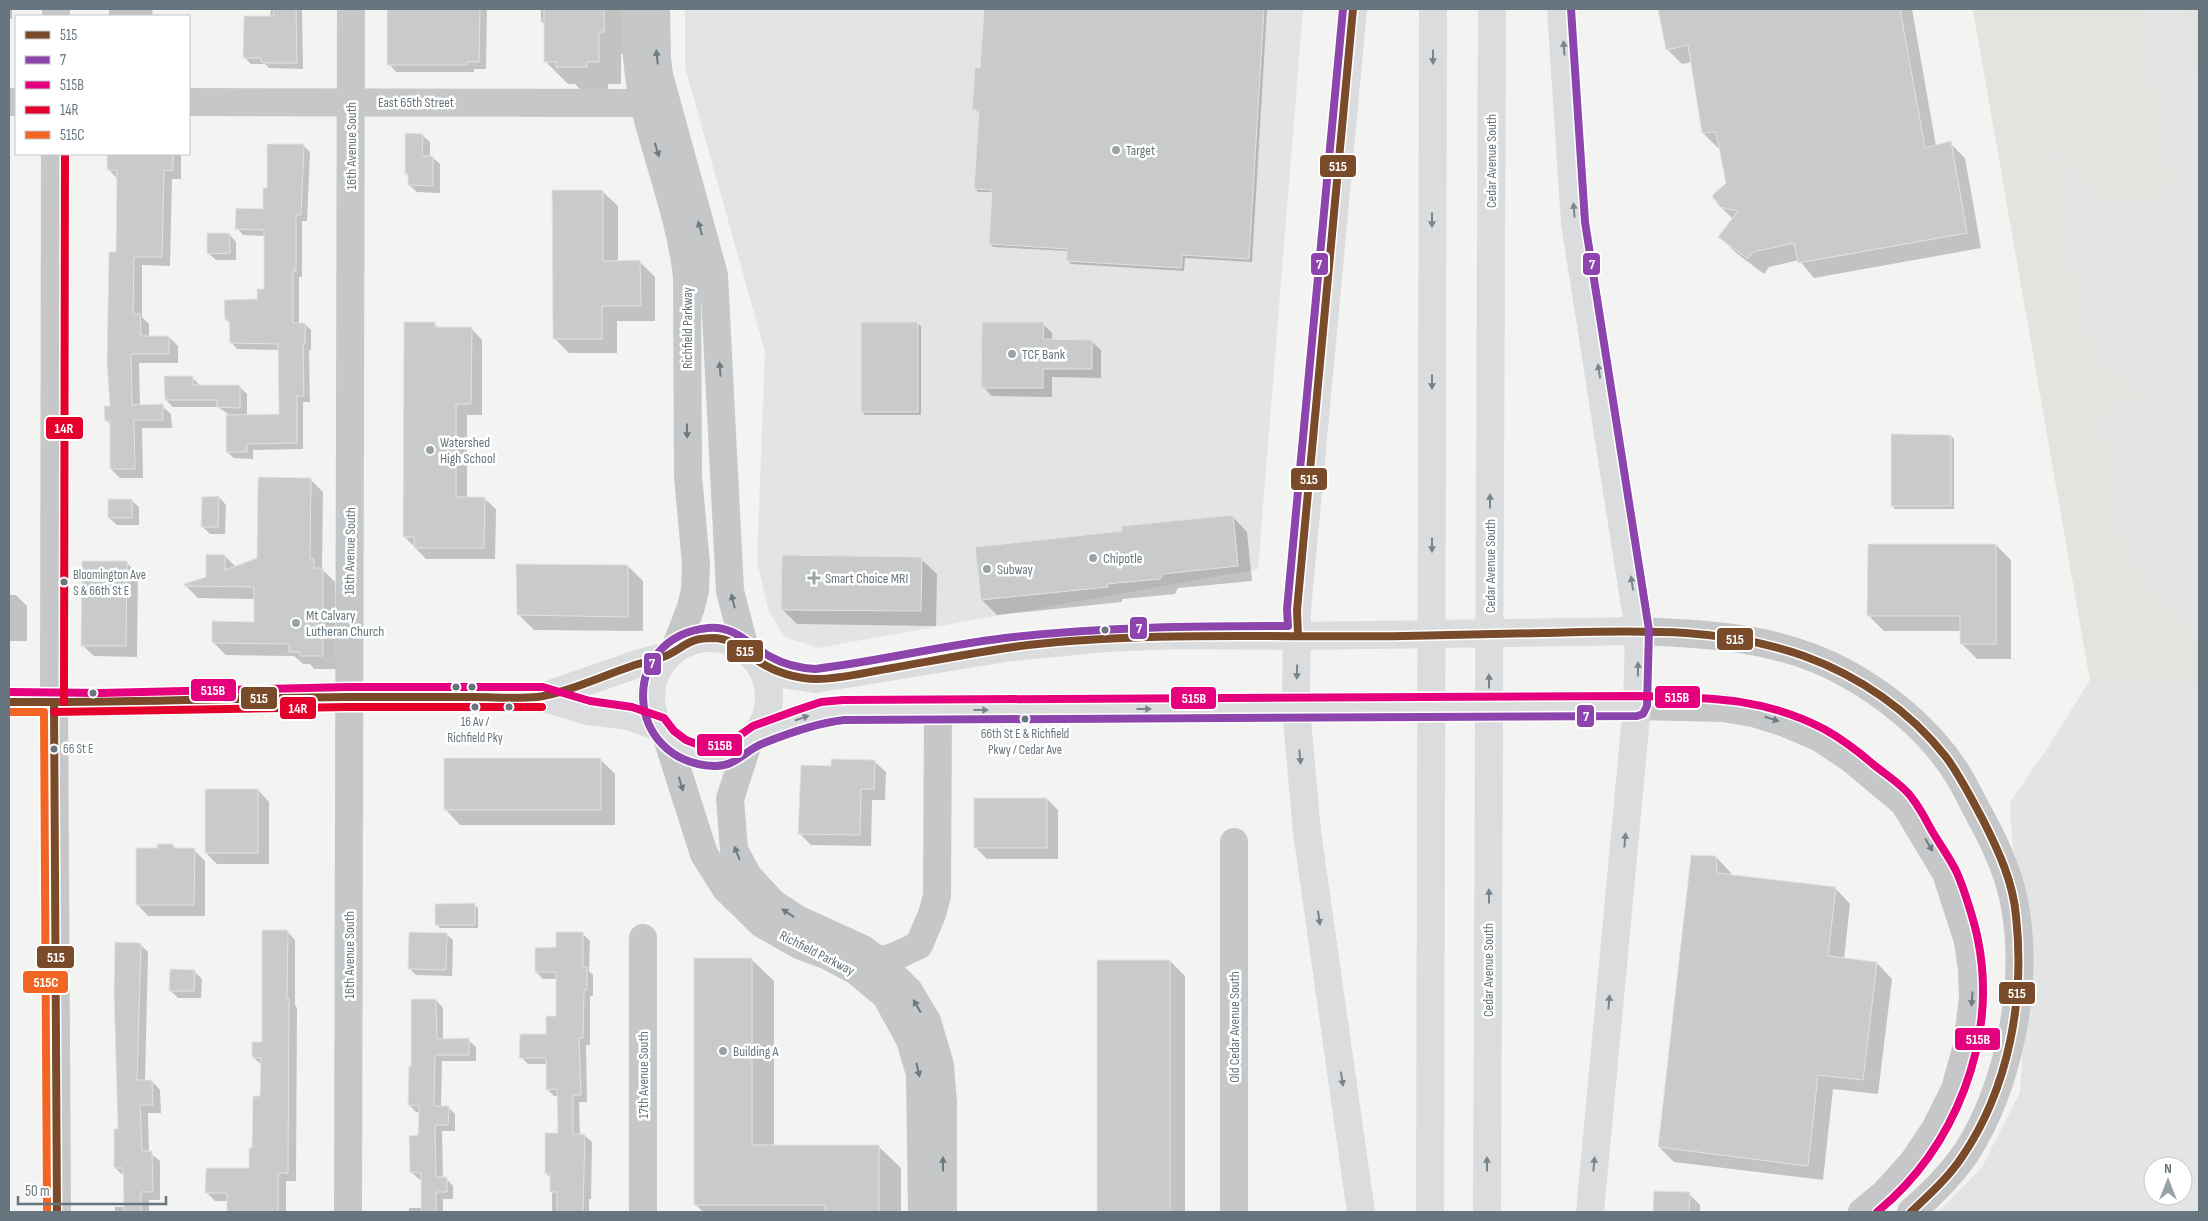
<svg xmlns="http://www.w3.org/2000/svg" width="2208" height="1221" viewBox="0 0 2208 1221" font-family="'Sofia Sans Condensed',sans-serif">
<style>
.built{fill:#e3e4e4;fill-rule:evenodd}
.green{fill:#e2e4df}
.shadow{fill:#0003}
.building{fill:#c9cbcb;stroke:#e2e2e2}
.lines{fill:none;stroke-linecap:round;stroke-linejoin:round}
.minor{stroke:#c5c7c8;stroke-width:28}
.major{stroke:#dbdcdd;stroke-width:28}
.highway{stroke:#dbdcdd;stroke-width:28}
.bus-1-casing{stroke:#fff;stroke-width:11}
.bus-2-casing{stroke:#fff;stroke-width:11}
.bus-3-casing{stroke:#fff;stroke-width:11}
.bus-4-casing{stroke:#fff;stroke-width:11}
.bus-5-casing{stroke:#fff;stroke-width:11}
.bus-1{stroke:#7a4b2a;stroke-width:8}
.bus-2{stroke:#8e44ad;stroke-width:8}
.bus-3{stroke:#e5007d;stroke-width:8}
.bus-4{stroke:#e4002b;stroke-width:8}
.bus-5{stroke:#f26522;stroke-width:8}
.oneway{fill:#78858c}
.oneway2{fill:#6c7a82}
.poi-dot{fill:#98a2a7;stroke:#fff;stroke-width:2}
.bus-dot{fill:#67767e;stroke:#fff;stroke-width:2}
.labels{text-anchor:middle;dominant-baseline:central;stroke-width:5;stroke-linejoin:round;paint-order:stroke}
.bus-label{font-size:13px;fill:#67767e;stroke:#fff;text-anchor:start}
.street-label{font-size:14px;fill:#67767e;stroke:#fff}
.poi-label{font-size:14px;fill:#67767e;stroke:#fff;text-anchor:start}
.line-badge{stroke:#fff;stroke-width:2}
.badge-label{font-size:14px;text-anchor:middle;font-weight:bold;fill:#fff}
</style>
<rect width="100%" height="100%" fill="#f3f3f2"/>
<path class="built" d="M685 9H1303L1258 569 818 648 785 637 769 612 757 562 765 352 685 67Z
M1973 9H2199V1212H1938L1982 1167 2020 1092 2025 1020 2022 890 2012 842 2010 802 2045 752 2090 680ZM2153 1166H2183V1196H2153Z"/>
<path class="green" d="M1973 9H2139L2171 172V187L2162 198 2108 205 2095 197 2083 181 2068 167 2053 138C2058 164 2064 191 2068 217 2074 259 2073 314 2096 351 2108 371 2127 383 2145 398L2119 402 2105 417 2110 497 2128 555 2150 587 2171 605 2187 627 2199 649V678L2194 685 2090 680Z
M2185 9H2199V88Z"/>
<path class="shadow" d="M9 9H12V19H9Z
M109 9H152L153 16H109Z
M271 9H302L303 69 269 68 265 64H251L245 58 270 17Z
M389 9H487L486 69H474V72H396L389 64Z
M541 9H626V54H621V84H608V89H580L575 84H568L545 61V25L541 21Z
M985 9H1267L1252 262 1185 258 1184 271 1071 264 1067 260 1068 251 993 247 990 243 993 192H978L975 188 980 113 974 109 982 69Z
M1659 9H1912L1936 146 1950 143 1965 158 1981 248 1814 278 1799 260 1769 267 1764 274 1735 252 1720 237 1733 219 1721 207 1727 184 1720 148H1718L1703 133 1692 62 1682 64 1667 49Z
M422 135 430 142V157H432L440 164V193L417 192 409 185 410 177 406 173Z
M303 145 310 152 307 221H302V277H299V324H305L311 330V350H309L310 402H303V449L253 450V459L234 458 227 452 228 414 218 407H173L166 400 192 377 200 386 240 387 247 394V416L281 415 280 350 237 349 231 342V324L226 320 258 301 265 290V236L243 235 237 228 264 210 268 189Z
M109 154H180L181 156V179H172L170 266 142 265V317L149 324V337H169L178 346V363H139L140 406H162L171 414 172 428H142L143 478H120L111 469V425L106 420 111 407 117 253V178L108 169Z
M602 191 618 206V262H640L655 277V321H617V353H569L554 338Z
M229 234 236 242V260H216L208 253Z
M9 297 10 327 9 397Z
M917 323 921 326V415H865L862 411Z
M435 324 439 328H471L482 340V415H467V498H484L496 509 495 559H426L404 536Z
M1043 324 1052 333V341H1091L1101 350V378L1052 377V397L992 396 983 387Z
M1951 436 1954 439V509H1895L1892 505Z
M310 479 323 492 322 569 335 582 336 669H314L310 664H303L294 656 226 655 213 642 255 623V599L198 598 185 585 207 577 225 556 236 567 259 559Z
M219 497 226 505 225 534H210L203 527Z
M131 500 139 507V525H117L109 518Z
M9 508H10L9 544Z
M1232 516 1247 532 1252 581 1178 588 1175 594 1122 599V602L997 615 982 600 1123 532Z
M1996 545 2011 560V659H1977L1961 643V631H1884L1869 616Z
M921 559 937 574 936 626 797 624 782 609Z
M127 563 138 574 137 657 94 656 82 645Z
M628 566 643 581V631L534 630 518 614Z
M9 595H16L27 606V641H9Z
M600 759 615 774V825H460L445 809Z
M874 761 886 772 885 800H872L871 846 811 845 799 833Z
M258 790 269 802V864H217L206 853Z
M1047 799 1058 810V859H987L976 848Z
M173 845 177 850H194L205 861V916H148L137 904 158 849Z
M1716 857 1731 873V876L1835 888 1850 904 1844 959 1877 963 1892 979 1878 1094 1833 1089 1823 1180 1674 1162 1659 1147Z
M474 905 478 908V928H440L436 924Z
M287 931 295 940V1005L297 1008 296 1181H286V1211L289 1212H228V1201H215L207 1193 250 1169 261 1097 262 1065 253 1057 263 1043Z
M446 934 453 940 452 976 416 975 410 969Z
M583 934 590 941 589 971 593 975V996H590V1045H586L587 1102H579L580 1135H584L592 1142 591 1199H589V1212H552V1179L546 1174 560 1135 559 1096H554L547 1089V1064H528L521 1057 547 1035 558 1017V979H543L536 972 558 948Z
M140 944 148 952 145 1081H152L160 1090 161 1113H148L149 1152 160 1161V1200H149V1212H115V1207H125L124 1176 115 1168Z
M751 959 774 981V1146H878L901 1168V1212H703L695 1204Z
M1099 961H1170L1185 976V1212H1099Z
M194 971 202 979 201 998H178L170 990Z
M436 1000 443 1008V1040H468L476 1047V1061H442L441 1107H448L455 1114V1131H442L443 1178H446L453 1186V1199H443V1212H409V1208H422V1179H419L411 1172 419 1137 420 1112H416L409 1105 413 1068Z
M1655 1192 1689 1194 1700 1205V1212H1654Z"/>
<path class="building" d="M274 9H296L297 63H267L261 62V58H243L244 16H273Z
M387 9H480L479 62H467V65H387Z
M544 9H604V32H599V62H587V67H556V62H544Z
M984 9H1264L1249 259 1182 255 1181 268 1066 261 1067 249 989 244 992 190 974 189 979 110H972L975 67 980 68Z
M1658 9H1900L1925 148 1951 141 1967 233 1798 263 1794 243 1753 252 1748 259 1718 237 1738 211 1720 207 1712 196 1726 183 1716 132 1702 133 1688 45 1666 50Z
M405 133 423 134 422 156H433V186L408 185V174H405Z
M267 144H304L301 215H296V271H293V323H305V344H303L304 396H297V443L247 444V452H226V415L279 414 278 344 230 343 229 320H225L224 300 257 299V289H264V230L235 229 236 208 263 209V188H267Z
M107 154H173V171L164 170 162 257H134L133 314H140L141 336H169V354H131L132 405 163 404V420H134L135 469H110V420L105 421 104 406H110L107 362 109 252H116L117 170H107Z
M552 190H603V261L640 260 641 306H602V339H553Z
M207 233H229L230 253 207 254Z
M404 322H435V327H472L471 404H456V497H485L484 548H414V537H403Z
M861 322H918V412H861Z
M982 322H1044L1043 339 1092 340V369H1043V388H981Z
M164 376H193V385H240V408L217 407V400H165Z
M1891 434 1951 435V506H1891Z
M258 477 311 478 310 559H314V568H323V656H300V652H289V644L212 643V621L254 622V587L184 586V584L206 577V554L225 555V570L257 558Z
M219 496 218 527H201L202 497Z
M108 499H132V518H108Z
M1233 515 1238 566 1163 574 1160 579 1107 584 1108 587 981 600 975 547 1122 531 1121 526Z
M1868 544H1996V644H1960V616H1867Z
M782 555 922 557 921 611 781 610Z
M82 561H127L126 646H81Z
M516 564 628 565V617L517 615Z
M444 758H601V810H444Z
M831 759 875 760 874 789H861L860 835 798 834 801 765 831 766Z
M205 789H258V853H205Z
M974 798H1047V848H974Z
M157 844H173V848H195L194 905H136V848H157Z
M1691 855 1716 856 1717 873 1836 887 1828 956 1877 962 1863 1080 1818 1075 1808 1166 1658 1147Z
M475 903V925H435V904Z
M262 930H288L287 998H289L288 1173H278V1212H227V1193H205L206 1168H249V1148H252L253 1096H260L261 1058 252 1057V1042H262Z
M409 932 447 933 446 970 408 969Z
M556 932H583V967H587V990H584L583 1038H579L581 1095H573V1134H585L583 1212H557V1192H550V1174H545V1133H558L557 1089 546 1090V1058H519L520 1034H546V1016H556V972H535V948L556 947Z
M115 942 141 943 137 1080H152L153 1105H140L142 1151H152L153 1192H141V1212H124L123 1168H114V1129H118L114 993Z
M694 958H752V1145H879V1212H825V1205H694Z
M1097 960H1170V1212H1097Z
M170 969 195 970 194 991H169Z
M411 999H436L437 1039 469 1038V1055H435L434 1106H449L448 1125H435L436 1177H447V1192H436V1212H421V1173L410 1172 409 1136 418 1135 419 1106 408 1105 409 1066H411Z
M1654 1191 1690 1192 1689 1212H1653Z"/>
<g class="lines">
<path class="minor" d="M635 9C635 41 637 72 644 104 658 162 680 217 687 276L688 476 696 564 695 590 691 607 675 649
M656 9 657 57 659 75 714 275 730 591 745 649
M56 16V9
M9 102H16
M189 102 644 103
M55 154 54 702 57 1212
M1639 631C1711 634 1777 637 1842 671 1887 695 1931 731 1958 775 1966 788 1973 803 1980 816 1996 845 2010 875 2015 907 2029 985 2009 1086 1966 1153 1951 1175 1931 1195 1911 1212
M1637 706 1723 708 1753 713 1785 723 1820 738 1850 758 1904 803 1946 873 1968 941 1972 970 1973 998 1967 1046 1955 1089 1935 1129 1913 1162 1885 1193 1862 1212
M667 738 704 854 726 889 762 924 799 945 826 955 856 971 886 996 910 1040 920 1074 922 1212
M748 743 730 799 734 850 748 876 773 903 797 919 863 949 879 961 909 991 927 1021 940 1065 943 1103V1212
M643 938V1212
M879 961 898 955 919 945 932 914 937 896 938 710
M348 1212 351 9
M1234 1212V842"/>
<path class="major" d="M651 697a59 59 0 1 1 118 0a59 59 0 1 1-118 0Z
M758 661 788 675 815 679 1012 647 1106 638 1175 635 1298 636 1639 631
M542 697 588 711 629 716 659 727
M9 702 101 703 348 697H542L640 663 667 656
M757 735 823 712 843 710 1637 706"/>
<path class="highway" d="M1353 9 1297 610 1296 708 1307 832 1361 1212
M1561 9 1575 223 1639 631 1637 706 1590 1212
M1430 1212 1433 9
M1487 1212 1492 9"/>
<g class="bus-1-casing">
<path id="bus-1" d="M1298 636 1297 610 1353 9
M9 702C122 703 235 698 348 697 390 697 432 697 474 697 495 697 517 699 537 697 563 694 605 675 632 666 644 662 658 660 668 655 687 645 689 638 714 638 734 639 743 650 758 661 774 672 797 679 817 679 841 679 867 672 892 668 937 660 982 651 1028 645 1153 631 1279 638 1405 636 1451 635 1497 634 1543 633 1631 631 1720 626 1804 656 1859 676 1910 711 1946 757 1961 777 1972 800 1984 822 1999 852 2013 882 2016 916 2025 999 2009 1088 1962 1157 1948 1178 1929 1195 1911 1212
M54 702 57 1212"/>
</g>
<g class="bus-2-casing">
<path id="bus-2" d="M1343 9 1287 609 1288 626C1196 626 1105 627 1014 637 947 644 882 661 815 669 800 668 785 665 771 657 750 646 735 625 708 628 618 637 623 762 714 766 736 767 745 750 764 743 789 733 817 723 844 720L1637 716 1643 714 1647 706 1649 630 1585 222 1571 9"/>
</g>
<g class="bus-3-casing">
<path id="bus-3" d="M9 692 101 693 348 687H543L590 701 632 707 664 718 674 731 686 740 699 745 714 746 729 743 753 726 797 710 821 702 843 700 1637 696C1706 698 1761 696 1824 729 1842 739 1859 752 1874 765 1886 775 1903 785 1912 798 1920 808 1926 820 1932 831 1939 843 1947 854 1954 867 1962 881 1975 924 1978 940 1998 1040 1955 1148 1877 1212"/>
</g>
<g class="bus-4-casing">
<path id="bus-4" d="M64 702 65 154
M54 712 348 707H542"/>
</g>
<g class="bus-5-casing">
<path id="bus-5" d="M9 712H44L47 1212"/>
</g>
<use href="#bus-1" class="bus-1"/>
<use href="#bus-2" class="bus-2"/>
<use href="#bus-3" class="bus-3"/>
<use href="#bus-4" class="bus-4"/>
<use href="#bus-5" class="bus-5"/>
</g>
<defs><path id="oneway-solid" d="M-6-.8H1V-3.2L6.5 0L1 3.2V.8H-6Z" transform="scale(1.25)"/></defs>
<g class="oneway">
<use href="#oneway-solid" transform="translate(1564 48) rotate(-94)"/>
<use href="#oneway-solid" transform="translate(1433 57) rotate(90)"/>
<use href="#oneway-solid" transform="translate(1574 210) rotate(-94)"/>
<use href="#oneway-solid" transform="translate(1432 220) rotate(90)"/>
<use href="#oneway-solid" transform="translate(1599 371) rotate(-99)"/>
<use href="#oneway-solid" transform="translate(1432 382) rotate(90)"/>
<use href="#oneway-solid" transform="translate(1490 501) rotate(-90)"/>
<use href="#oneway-solid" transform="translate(1432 545) rotate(90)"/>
<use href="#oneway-solid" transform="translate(1632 583) rotate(-99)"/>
<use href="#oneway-solid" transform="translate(1638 669) rotate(-89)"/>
<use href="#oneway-solid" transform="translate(1297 672) rotate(91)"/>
<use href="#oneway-solid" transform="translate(1489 681) rotate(-90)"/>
<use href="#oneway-solid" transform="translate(1144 709)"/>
<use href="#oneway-solid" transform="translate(981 710)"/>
<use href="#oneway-solid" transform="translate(802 718) rotate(-19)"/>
<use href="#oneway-solid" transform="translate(1300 757) rotate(85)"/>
<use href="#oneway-solid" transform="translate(1625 840) rotate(-85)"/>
<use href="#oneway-solid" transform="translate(1489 896) rotate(-90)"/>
<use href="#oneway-solid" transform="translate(1319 918) rotate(82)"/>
<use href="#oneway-solid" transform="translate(1609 1002) rotate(-85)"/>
<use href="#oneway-solid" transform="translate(1342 1079) rotate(82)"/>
<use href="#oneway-solid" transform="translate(1487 1164) rotate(-90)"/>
<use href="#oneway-solid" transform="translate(1594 1164) rotate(-85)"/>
</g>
<g class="oneway2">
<use href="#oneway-solid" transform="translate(657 57) rotate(-96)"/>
<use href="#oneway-solid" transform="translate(657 150) rotate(73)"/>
<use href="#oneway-solid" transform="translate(700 228) rotate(-105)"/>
<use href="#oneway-solid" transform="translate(720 369) rotate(-94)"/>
<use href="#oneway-solid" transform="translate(687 431) rotate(89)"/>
<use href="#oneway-solid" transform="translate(733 601) rotate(-104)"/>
<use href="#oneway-solid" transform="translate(1772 719) rotate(17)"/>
<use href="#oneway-solid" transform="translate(681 784) rotate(73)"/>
<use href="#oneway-solid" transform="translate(1929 845) rotate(59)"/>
<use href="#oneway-solid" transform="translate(737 853) rotate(-111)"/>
<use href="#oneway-solid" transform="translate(788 913) rotate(-146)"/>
<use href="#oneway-solid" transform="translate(1972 999) rotate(94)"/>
<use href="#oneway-solid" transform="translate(917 1006) rotate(-120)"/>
<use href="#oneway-solid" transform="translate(918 1070) rotate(77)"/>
<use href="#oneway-solid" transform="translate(943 1164) rotate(-90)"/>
</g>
<g class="poi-dot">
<circle cx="1116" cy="150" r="5"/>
<circle cx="1012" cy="354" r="5"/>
<circle cx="430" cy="450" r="5"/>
<circle cx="1093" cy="558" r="5"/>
<circle cx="987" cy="569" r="5"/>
<path d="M811.5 570.5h5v5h5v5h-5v5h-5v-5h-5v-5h5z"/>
<circle cx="296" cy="623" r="5"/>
<circle cx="723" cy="1051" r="5"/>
</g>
<g class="bus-dot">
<circle cx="64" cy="582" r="4.5"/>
<circle cx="1105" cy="630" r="4.5"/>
<circle cx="456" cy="687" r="4.5"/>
<circle cx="472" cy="687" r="4.5"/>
<circle cx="93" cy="693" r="4.5"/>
<circle cx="475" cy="707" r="4.5"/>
<circle cx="509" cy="707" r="4.5"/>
<circle cx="1025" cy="719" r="4.5"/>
<circle cx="54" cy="749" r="4.5"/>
</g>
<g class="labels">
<g class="bus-label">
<text x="73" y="575">Bloomington Ave<tspan x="73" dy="16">S &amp; 66th St E</tspan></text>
<text x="475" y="722" text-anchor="middle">16 Av /<tspan x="475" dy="16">Richfield Pky</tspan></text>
<text x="1025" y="734" text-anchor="middle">66th St E &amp; Richfield<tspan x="1025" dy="16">Pkwy / Cedar Ave</tspan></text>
<text x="63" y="749">66 St E</text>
</g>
<g class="street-label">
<text x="416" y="102">East 65th Street</text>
<text transform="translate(351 146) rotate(-90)">16th Avenue South</text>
<text transform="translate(1491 161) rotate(-90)">Cedar Avenue South</text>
<text transform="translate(687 328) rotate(-90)">Richfield Parkway</text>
<text transform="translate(350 551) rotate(-89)">16th Avenue South</text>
<text transform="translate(1490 566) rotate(-90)">Cedar Avenue South</text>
<text transform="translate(817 953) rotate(27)">Richfield Parkway</text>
<text transform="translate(349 955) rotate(-90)">16th Avenue South</text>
<text transform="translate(1488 970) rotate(-90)">Cedar Avenue South</text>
<text transform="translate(1234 1027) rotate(-90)">Old Cedar Avenue South</text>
<text transform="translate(643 1075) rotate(-90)">17th Avenue South</text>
</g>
<g class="poi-label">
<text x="1126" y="150">Target</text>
<text x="1022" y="354">TCF Bank</text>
<text x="440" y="442">Watershed<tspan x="440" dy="16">High School</tspan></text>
<text x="1103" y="558">Chipotle</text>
<text x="997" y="569">Subway</text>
<text x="825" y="578">Smart Choice MRI</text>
<text x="306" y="615">Mt Calvary<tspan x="306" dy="16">Lutheran Church</tspan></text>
<text x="733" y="1051">Building A</text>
</g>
</g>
<g class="line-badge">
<rect x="1319" y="154" width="38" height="24" rx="5" fill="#7a4b2a"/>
<rect x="1310" y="252" width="19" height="24" rx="5" fill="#8e44ad"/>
<rect x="1582" y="252" width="19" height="24" rx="5" fill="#8e44ad"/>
<rect x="45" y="416" width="39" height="24" rx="5" fill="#e4002b"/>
<rect x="1290" y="467" width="38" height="24" rx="5" fill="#7a4b2a"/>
<rect x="1129" y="616" width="19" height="24" rx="5" fill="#8e44ad"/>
<rect x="1716" y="627" width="38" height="24" rx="5" fill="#7a4b2a"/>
<rect x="726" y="639" width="38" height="24" rx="5" fill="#7a4b2a"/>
<rect x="643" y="652" width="19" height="24" rx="5" fill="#8e44ad"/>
<rect x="190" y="678" width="47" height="24" rx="5" fill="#e5007d"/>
<rect x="1654" y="685" width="47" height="24" rx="5" fill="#e5007d"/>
<rect x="1170" y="686" width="47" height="24" rx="5" fill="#e5007d"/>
<rect x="240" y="686" width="38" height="24" rx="5" fill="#7a4b2a"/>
<rect x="279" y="696" width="38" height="24" rx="5" fill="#e4002b"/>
<rect x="1576" y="704" width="19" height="24" rx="5" fill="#8e44ad"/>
<rect x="696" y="733" width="47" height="24" rx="5" fill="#e5007d"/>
<rect x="36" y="945" width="39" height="24" rx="5" fill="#7a4b2a"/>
<rect x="22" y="970" width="47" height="24" rx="5" fill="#f26522"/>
<rect x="1998" y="981" width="38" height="24" rx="5" fill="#7a4b2a"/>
<rect x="1954" y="1027" width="47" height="24" rx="5" fill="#e5007d"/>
</g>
<g class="badge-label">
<text x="1338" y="171">515</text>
<text x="1319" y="269">7</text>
<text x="1592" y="269">7</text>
<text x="64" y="433">14R</text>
<text x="1309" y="484">515</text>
<text x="1139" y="633">7</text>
<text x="1735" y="644">515</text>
<text x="745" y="656">515</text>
<text x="652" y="668">7</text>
<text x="213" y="695">515B</text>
<text x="1677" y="702">515B</text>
<text x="1194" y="703">515B</text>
<text x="259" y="703">515</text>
<text x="298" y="713">14R</text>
<text x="1586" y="721">7</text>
<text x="720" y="750">515B</text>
<text x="56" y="962">515</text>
<text x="46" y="987">515C</text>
<text x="2017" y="998">515</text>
<text x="1978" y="1044">515B</text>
</g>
<rect width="2208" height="1221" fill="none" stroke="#67767e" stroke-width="20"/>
<rect x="15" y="15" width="175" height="140" fill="#ffffff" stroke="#c2c8cb"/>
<rect x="25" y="31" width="25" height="8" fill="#7a4b2a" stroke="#c2c8cb"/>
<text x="60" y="40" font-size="15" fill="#67767e">515</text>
<rect x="25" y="56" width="25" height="8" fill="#8e44ad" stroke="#c2c8cb"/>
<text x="60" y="65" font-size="15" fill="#67767e">7</text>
<rect x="25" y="81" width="25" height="8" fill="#e5007d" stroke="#c2c8cb"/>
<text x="60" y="90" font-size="15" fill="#67767e">515B</text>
<rect x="25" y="106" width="25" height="8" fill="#e4002b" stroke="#c2c8cb"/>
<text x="60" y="115" font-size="15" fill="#67767e">14R</text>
<rect x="25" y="131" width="25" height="8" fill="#f26522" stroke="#c2c8cb"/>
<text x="60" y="140" font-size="15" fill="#67767e">515C</text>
<g transform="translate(2168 1181)"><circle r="24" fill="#ffffff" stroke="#c2c8cb"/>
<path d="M0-4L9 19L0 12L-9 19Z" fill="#98a2a7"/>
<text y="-8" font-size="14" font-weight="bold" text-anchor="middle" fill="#67767e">N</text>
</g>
<path d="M18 1196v8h148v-8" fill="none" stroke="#67767e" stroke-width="2.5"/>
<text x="25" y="1196" font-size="15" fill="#67767e" stroke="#ffffff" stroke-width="4" paint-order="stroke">50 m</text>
</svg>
